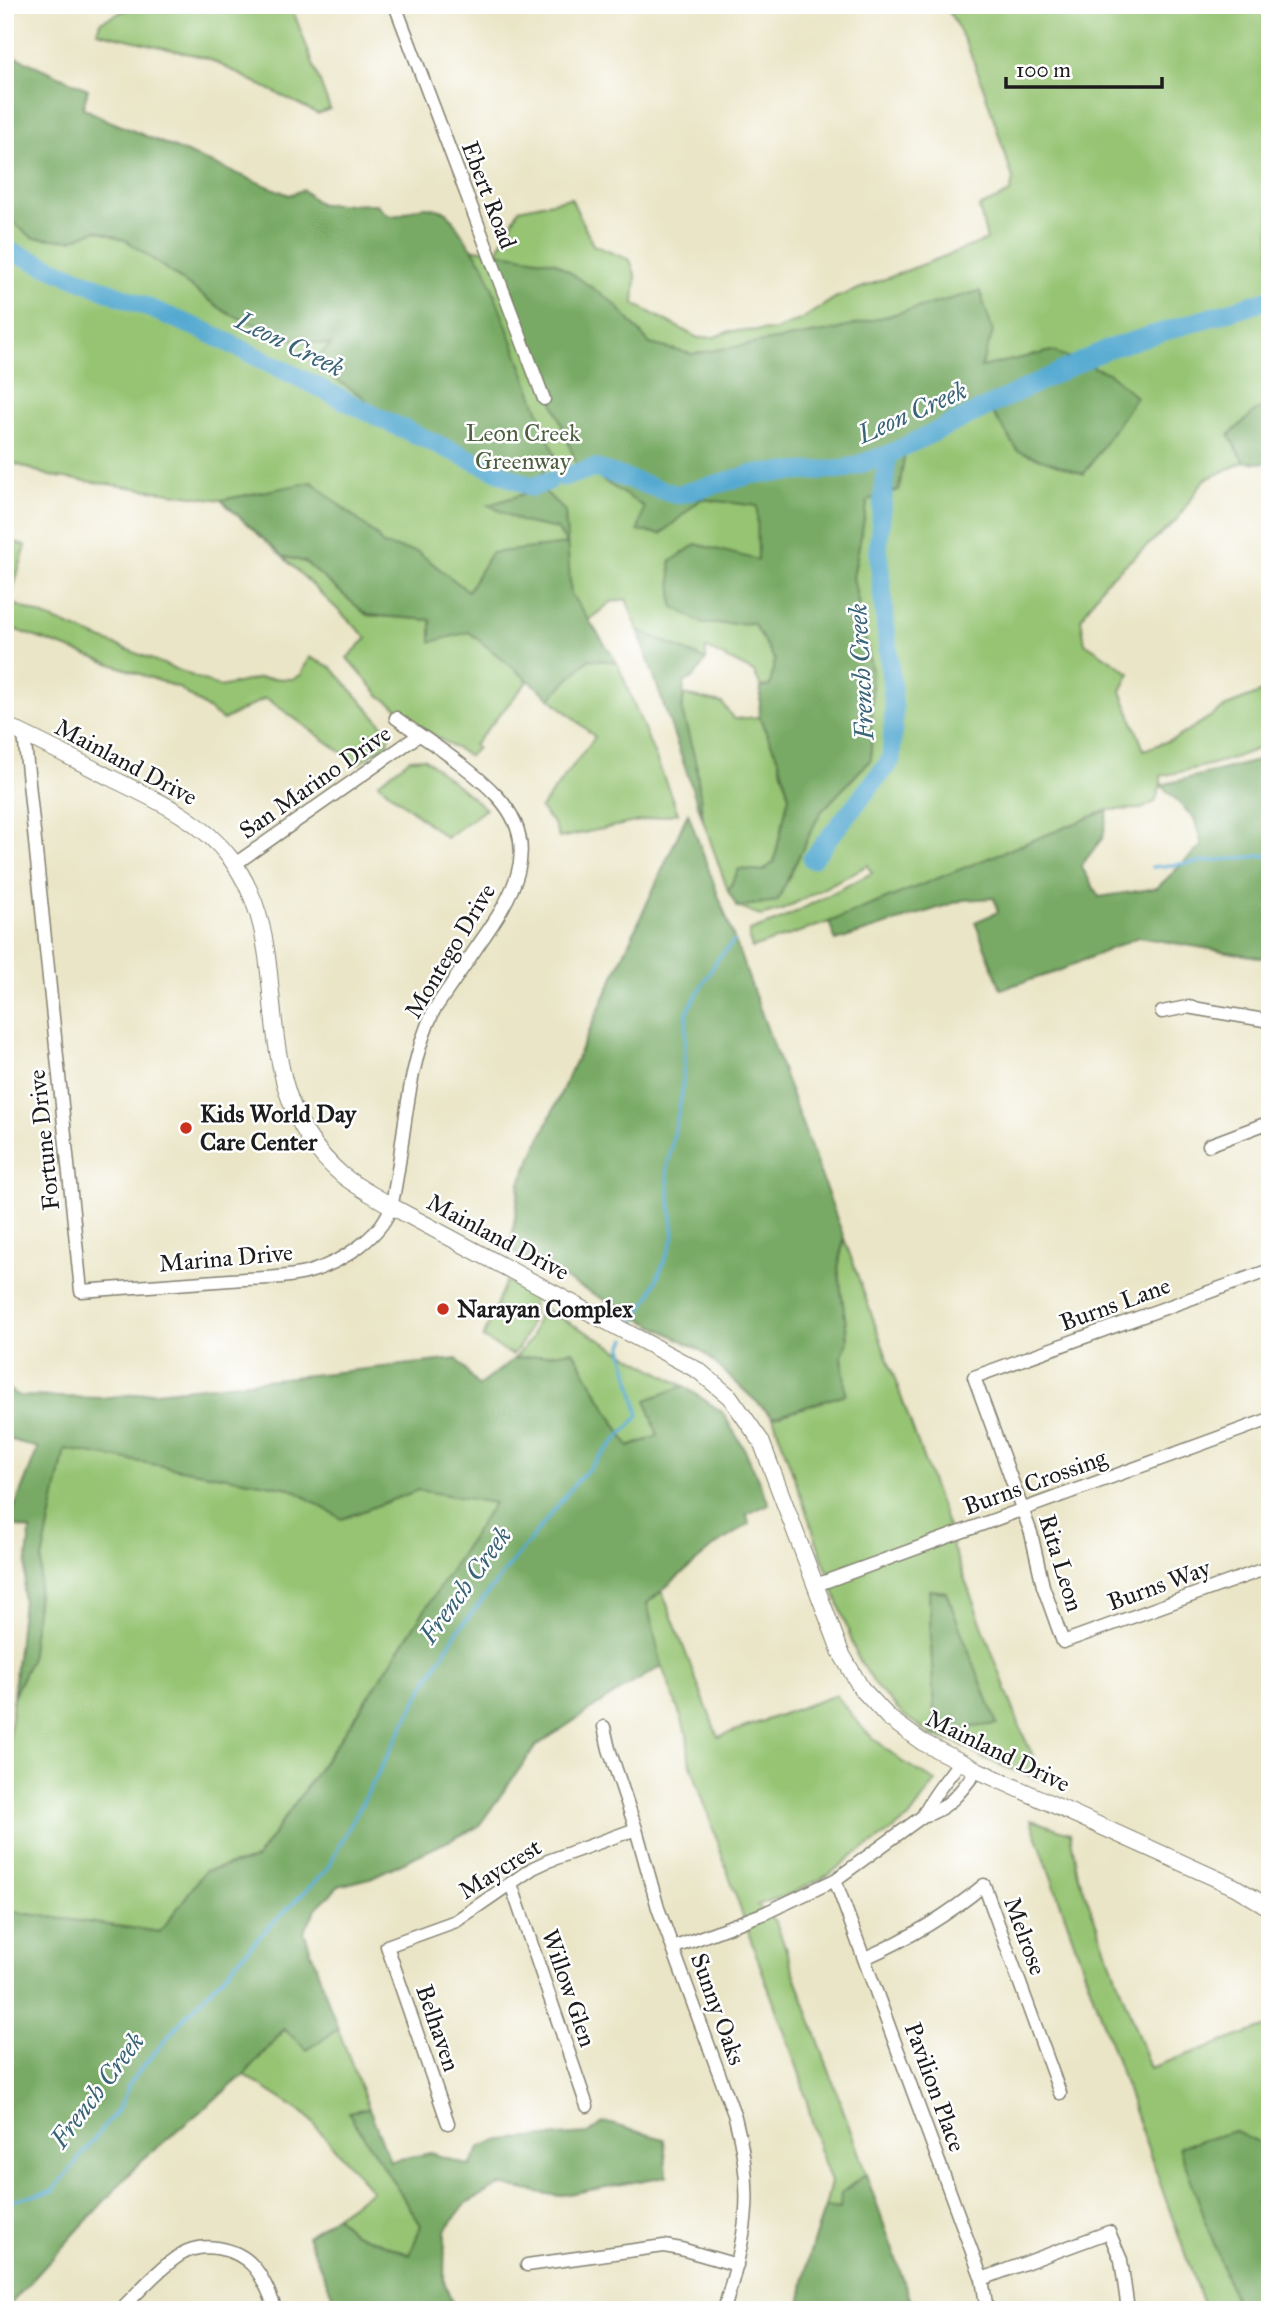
<svg xmlns="http://www.w3.org/2000/svg" width="1275" height="2315" viewBox="0 0 1275 2315" font-family="'IM FELL Great Primer',serif">
<style>
.green{fill:#96c473;stroke:#597048;stroke-width:2}
.forest{fill:#78aa65;stroke:#4a6340;stroke-width:2}
.lines{fill:none;stroke-linecap:round;stroke-linejoin:round}
.stream{stroke:#56aad1;stroke-width:3.5}
.river{stroke:#56aad1;stroke-width:19}
.street-casing{stroke:#838071;stroke-width:15}
.secondary-casing{stroke:#838071;stroke-width:18}
.street{stroke:#fff;stroke-width:12}
.secondary{stroke:#fff;stroke-width:16}
.poi-dot{fill:#c8321e;stroke:#fff;stroke-width:2.5}
.labels{text-anchor:middle;dominant-baseline:central;stroke-width:5;stroke-linejoin:round;paint-order:stroke}
.street-label{font-size:24px;fill:#1c1c1c;stroke:#fff}
.park-label{font-size:24px;fill:#4d5f3f;stroke:#fff}
.poi-label{font-size:24px;font-weight:bold;fill:#1c1c1c;stroke:#fff;text-anchor:start}
.water-label{font-size:26px;font-style:italic;fill:#396376;stroke:#fff}
</style>
<rect width="100%" height="100%" fill="#fff"/>
<filter id="ink" filterUnits="userSpaceOnUse"><feTurbulence type="fractalNoise" baseFrequency=".0143" numOctaves="2"/><feDisplacementMap in="SourceGraphic" scale="14" xChannelSelector="R" yChannelSelector="G"/><feConvolveMatrix kernelMatrix="1 2 1 2 8 2 1 2 1" color-interpolation-filters="sRGB"/></filter>
<filter id="wash" filterUnits="userSpaceOnUse"><feTurbulence type="fractalNoise" baseFrequency=".00686" numOctaves="4" result="noise"/><feDisplacementMap in="SourceGraphic" scale="28" xChannelSelector="R" yChannelSelector="G"/><feGaussianBlur stdDeviation="1.57" result="paint"/><feColorMatrix in="noise" values="0 0 0 0 0 0 0 0 0 0 0 0 0 0 0 0 0 1.4 0 .05"/><feComposite in="paint" operator="in"/></filter>
<g filter="url(#wash)">
<rect width="100%" height="100%" fill="#eae5c6"/>
<path class="green" d="M137 5H217L218 11 291 5 330 109 318 114 207 58 97 32 100 22Z
M944 5H1270V436L1236 448 1244 462 1204 480 1175 522 1104 583 1081 619 1085 643 1130 673 1121 691 1144 750 1176 738 1229 705 1270 689V743C1236 760 1198 768 1161 776V785L1155 802 1141 809 1108 810 829 922 752 948 749 939 750 931 782 919 872 873 868 865 782 910 761 916 737 907 777 901 820 813 871 759 872 672 853 577 857 556 703 624 754 623 775 660 770 686 761 687 754 672 706 648V660L638 630 626 599 611 602 522 675 528 681 474 745 477 748 469 756 401 716 402 711 380 696 347 658 367 638 282 556 305 562 367 615 432 620 468 632 278 489 221 500 50 476 5 460V67L97 122 315 212 475 249 497 252 519 209 571 198 593 245 630 260 636 277 634 304 698 338 714 337 730 331 776 330 802 319 835 298 987 240 979 207 1010 193 1013 179C995 126 976 49 944 5Z
M5 539 26 546 9 602 220 687 260 678 292 679 301 675 309 657 331 667 389 732V743L358 764 266 698 223 720 179 688 5 626Z
M589 659 617 662 678 813 559 838 554 824 540 809 595 737 550 698Z
M684 695 722 703 734 719 759 717 779 760 789 796 774 862 764 871 739 869 728 891 703 820 696 764 682 711Z
M424 758 486 809 446 838 378 783 410 759Z
M844 1238 948 1527 953 1548 1024 1737 1046 1782 985 1759 957 1742 973 1727 996 1724 946 1592 929 1590 935 1737 903 1715 877 1688 857 1656 773 1417 845 1394 842 1356 848 1340 838 1268Z
M506 1281 534 1296C533 1318 528 1339 512 1355L483 1338Z
M541 1307 684 1386 646 1400 658 1436 629 1447 573 1351 514 1359 531 1339Z
M65 1448 290 1488 342 1519 418 1490 495 1502 360 1710 256 1859 205 1871 160 1932 5 1911V1782L13 1697 30 1661 42 1559Z
M662 1591 718 1737 836 1695 865 1731 901 1761 936 1781 909 1818 874 1843 853 1855 829 1875 790 1894 757 1905 776 1922 866 2174 842 2193 840 2209 825 2207 831 2182 819 2149 800 2075 752 1943 689 1759 687 1734 662 1666 646 1604Z
M1031 1820 1070 1833 1078 1874 1150 2068 1270 2025V2149L1180 2147 1238 2310H1205Z
M285 2029 307 2050 338 2029 369 2108 349 2112 421 2225 410 2255 352 2232 336 2216 372 2191 306 2115 244 2075Z"/>
<path class="forest" d="M5 52 88 89 83 108 107 120 289 195 303 190 319 204H377C392 227 403 210 423 207 431 206 440 210 447 212L484 266 555 455 538 479 540 487 565 511 571 594 617 662 589 659 550 698 469 632 431 642V620L367 615 305 562 282 556 221 500 312 482 376 535 383 545 418 552 468 591 491 553 567 544 557 529 522 522 488 505 530 492 532 483 373 411 363 397 310 363 331 345 294 340 227 313 127 241 97 230 72 240 33 238 5 217Z
M497 252 555 262 614 303 650 344 692 354 835 330 980 291 993 332 981 367 1052 351 1109 373 1136 397 1084 474 1018 451 992 412 905 452 899 490 868 500 853 577 872 672 871 759 820 813 777 901 737 907 728 891 739 869 763 871 774 862 789 796 779 760 759 717 761 687 770 686 775 660 753 623 703 624 673 606 670 562 696 544 758 560 757 506 701 499 661 534 638 531 644 507 576 463Z
M1270 404V463L1244 462 1229 435 1253 413Z
M638 630 706 660 695 676 684 683 682 711 696 764 703 820Z
M1270 750V959L1138 937 1056 972 1001 989 975 922 998 912 994 898 963 900 836 941 829 922 1108 810 1103 837 1081 866 1099 897 1157 888 1202 845 1194 818 1161 785 1253 762Z
M688 813 844 1238 838 1268 848 1340 842 1356 846 1394 773 1417 702 1351 510 1250 520 1183Z
M573 1351 629 1447 658 1436 646 1400 684 1386 722 1412 746 1452 769 1504 747 1514 749 1524 716 1545 647 1603 662 1666 616 1693 536 1746 478 1827 370 1878 339 1886 317 1907 304 1931 338 2029 307 2050 284 2029 244 2075 141 2161 5 2310V1911L160 1932 205 1871 256 1859 360 1710 494 1503 418 1490 342 1519 290 1488 65 1449 42 1559 30 1661 13 1697 30 1530 8 1524 38 1448 5 1438V1387L19 1396 101 1398 457 1359 478 1386 514 1359Z
M929 1590 946 1592 997 1724 973 1727 957 1742 935 1737Z
M369 2108 390 2161 431 2153 470 2166 481 2146 501 2140 588 2134 604 2122 664 2139 667 2176 558 2196 500 2185 466 2203 445 2231 444 2281 455 2310H344L333 2297 307 2236 336 2216 352 2232 410 2255 421 2225 348 2112Z
M1234 2131 1270 2149V2194L1256 2203 1263 2213 1270 2209V2295L1260 2310H1238L1179 2147Z
M866 2174 914 2310H799L809 2255 825 2207 840 2209 841 2193Z"/>
<g class="lines">
<path class="stream" d="M1152 867 1270 855
M631 1329 650 1296 674 1237 667 1169 682 1094 687 1012 717 960 734 941
M5 2202 53 2191 120 2107 130 2082 178 2025 264 1932 326 1871 432 1672 456 1633 578 1480 639 1416 622 1347 626 1339"/>
<path class="river" d="M5 249 205 331 388 422 532 487 549 481
M563 477 595 468 677 495 754 474 845 469 887 455 1107 349 1270 299
M812 859 891 760 894 709 878 550 887 455"/>
</g>
</g>
<g filter="url(#ink)">
<g class="lines">
<g class="street-casing">
<path id="street" d="M395 5 544 399
M24 734 81 1291C130 1287 180 1284 230 1280 256 1278 284 1279 309 1272 340 1263 384 1236 392 1203 406 1138 405 1070 434 1010 449 988 464 966 479 944 511 898 545 847 497 796 470 767 429 742 396 718
M235 864 419 735
M1162 1012 1187 1007 1270 1021
M1209 1145 1270 1122
M1270 1270 974 1377 1031 1533 1043 1586 1063 1642 1270 1567
M816 1585 1270 1419
M604 1727 609 1749 636 1829 658 1908 735 2117C756 2196 746 2234 724 2310
M923 1816C932 1795 947 1780 960 1761
M835 1880 982 2279 987 2310
M511 1884 587 2106
M673 1948 765 1913 835 1880 923 1816C948 1810 962 1790 977 1770
M865 1958C908 1939 948 1915 984 1885L1060 2093
M448 2123 387 1946 456 1921 533 1868 548 1861 636 1829
M527 2265 664 2246 681 2249 737 2265
M982 2279 1109 2232 1121 2260 1128 2310
M120 2310C139 2292 158 2269 180 2255 201 2241 237 2247 254 2267 264 2279 270 2295 276 2310"/>
</g>
<g class="secondary-casing">
<path id="secondary" d="M5 725C40 742 75 759 109 777 154 799 200 818 231 859 256 893 265 932 269 973 277 1050 278 1120 342 1175 357 1187 375 1196 391 1206L699 1371 730 1397 761 1441 841 1653 861 1688 889 1718 922 1742 977 1770 1235 1887 1270 1908"/>
</g>
<use href="#street" class="street"/>
<use href="#secondary" class="secondary"/>
</g>
</g>
<g class="poi-dot">
<circle cx="186" cy="1128" r="7"/>
<circle cx="443" cy="1309" r="7"/>
</g>
<g class="labels">
<g class="street-label">
<text transform="translate(489 195) rotate(69)">Ebert Road</text>
<text transform="translate(126 762) rotate(28)">Mainland Drive</text>
<text transform="translate(315 782) rotate(-35)">San Marino Drive</text>
<text transform="translate(450 951) rotate(-59)">Montego Drive</text>
<text transform="translate(44 1140) rotate(-96)">Fortune Drive</text>
<text transform="translate(498 1237) rotate(28)">Mainland Drive</text>
<text transform="translate(226 1258) rotate(-5)">Marina Drive</text>
<text transform="translate(1115 1304) rotate(-20)">Burns Lane</text>
<text transform="translate(1035 1482) rotate(-20)">Burns Crossing</text>
<text transform="translate(1061 1563) rotate(73)">Rita Leon</text>
<text transform="translate(1159 1585) rotate(-20)">Burns Way</text>
<text transform="translate(998 1751) rotate(26)">Mainland Drive</text>
<text transform="translate(500 1869) rotate(-32)">Maycrest</text>
<text transform="translate(1025 1936) rotate(70)">Melrose</text>
<text transform="translate(569 1988) rotate(71)">Willow Glen</text>
<text transform="translate(718 2009) rotate(70)">Sunny Oaks</text>
<text transform="translate(438 2028) rotate(71)">Belhaven</text>
<text transform="translate(935 2087) rotate(70)">Pavilion Place</text>
</g>
<g class="park-label">
<text x="523" y="433">Leon Creek<tspan x="523" dy="28">Greenway</tspan></text>
</g>
<g class="poi-label">
<text x="200" y="1114">Kids World Day<tspan x="200" dy="28">Care Center</tspan></text>
<text x="457" y="1309">Narayan Complex</text>
</g>
<g class="water-label">
<text transform="translate(290 344) rotate(26)">Leon Creek</text>
<text transform="translate(912 412) rotate(-24)">Leon Creek</text>
<text transform="translate(861 672) rotate(-93)">French Creek</text>
<text transform="translate(465 1585) rotate(-54)">French Creek</text>
<text transform="translate(97 2090) rotate(-53)">French Creek</text>
</g>
</g>
<rect width="1275" height="2315" fill="none" stroke="#fff" stroke-width="28"/>
<path d="M1006 77v10h156v-10" fill="none" stroke="#1c1c1c" stroke-width="3.5"/>
<text x="1016" y="77" font-size="21" fill="#1c1c1c" stroke="#ffffff" stroke-width="5" paint-order="stroke">100 m</text>
</svg>
